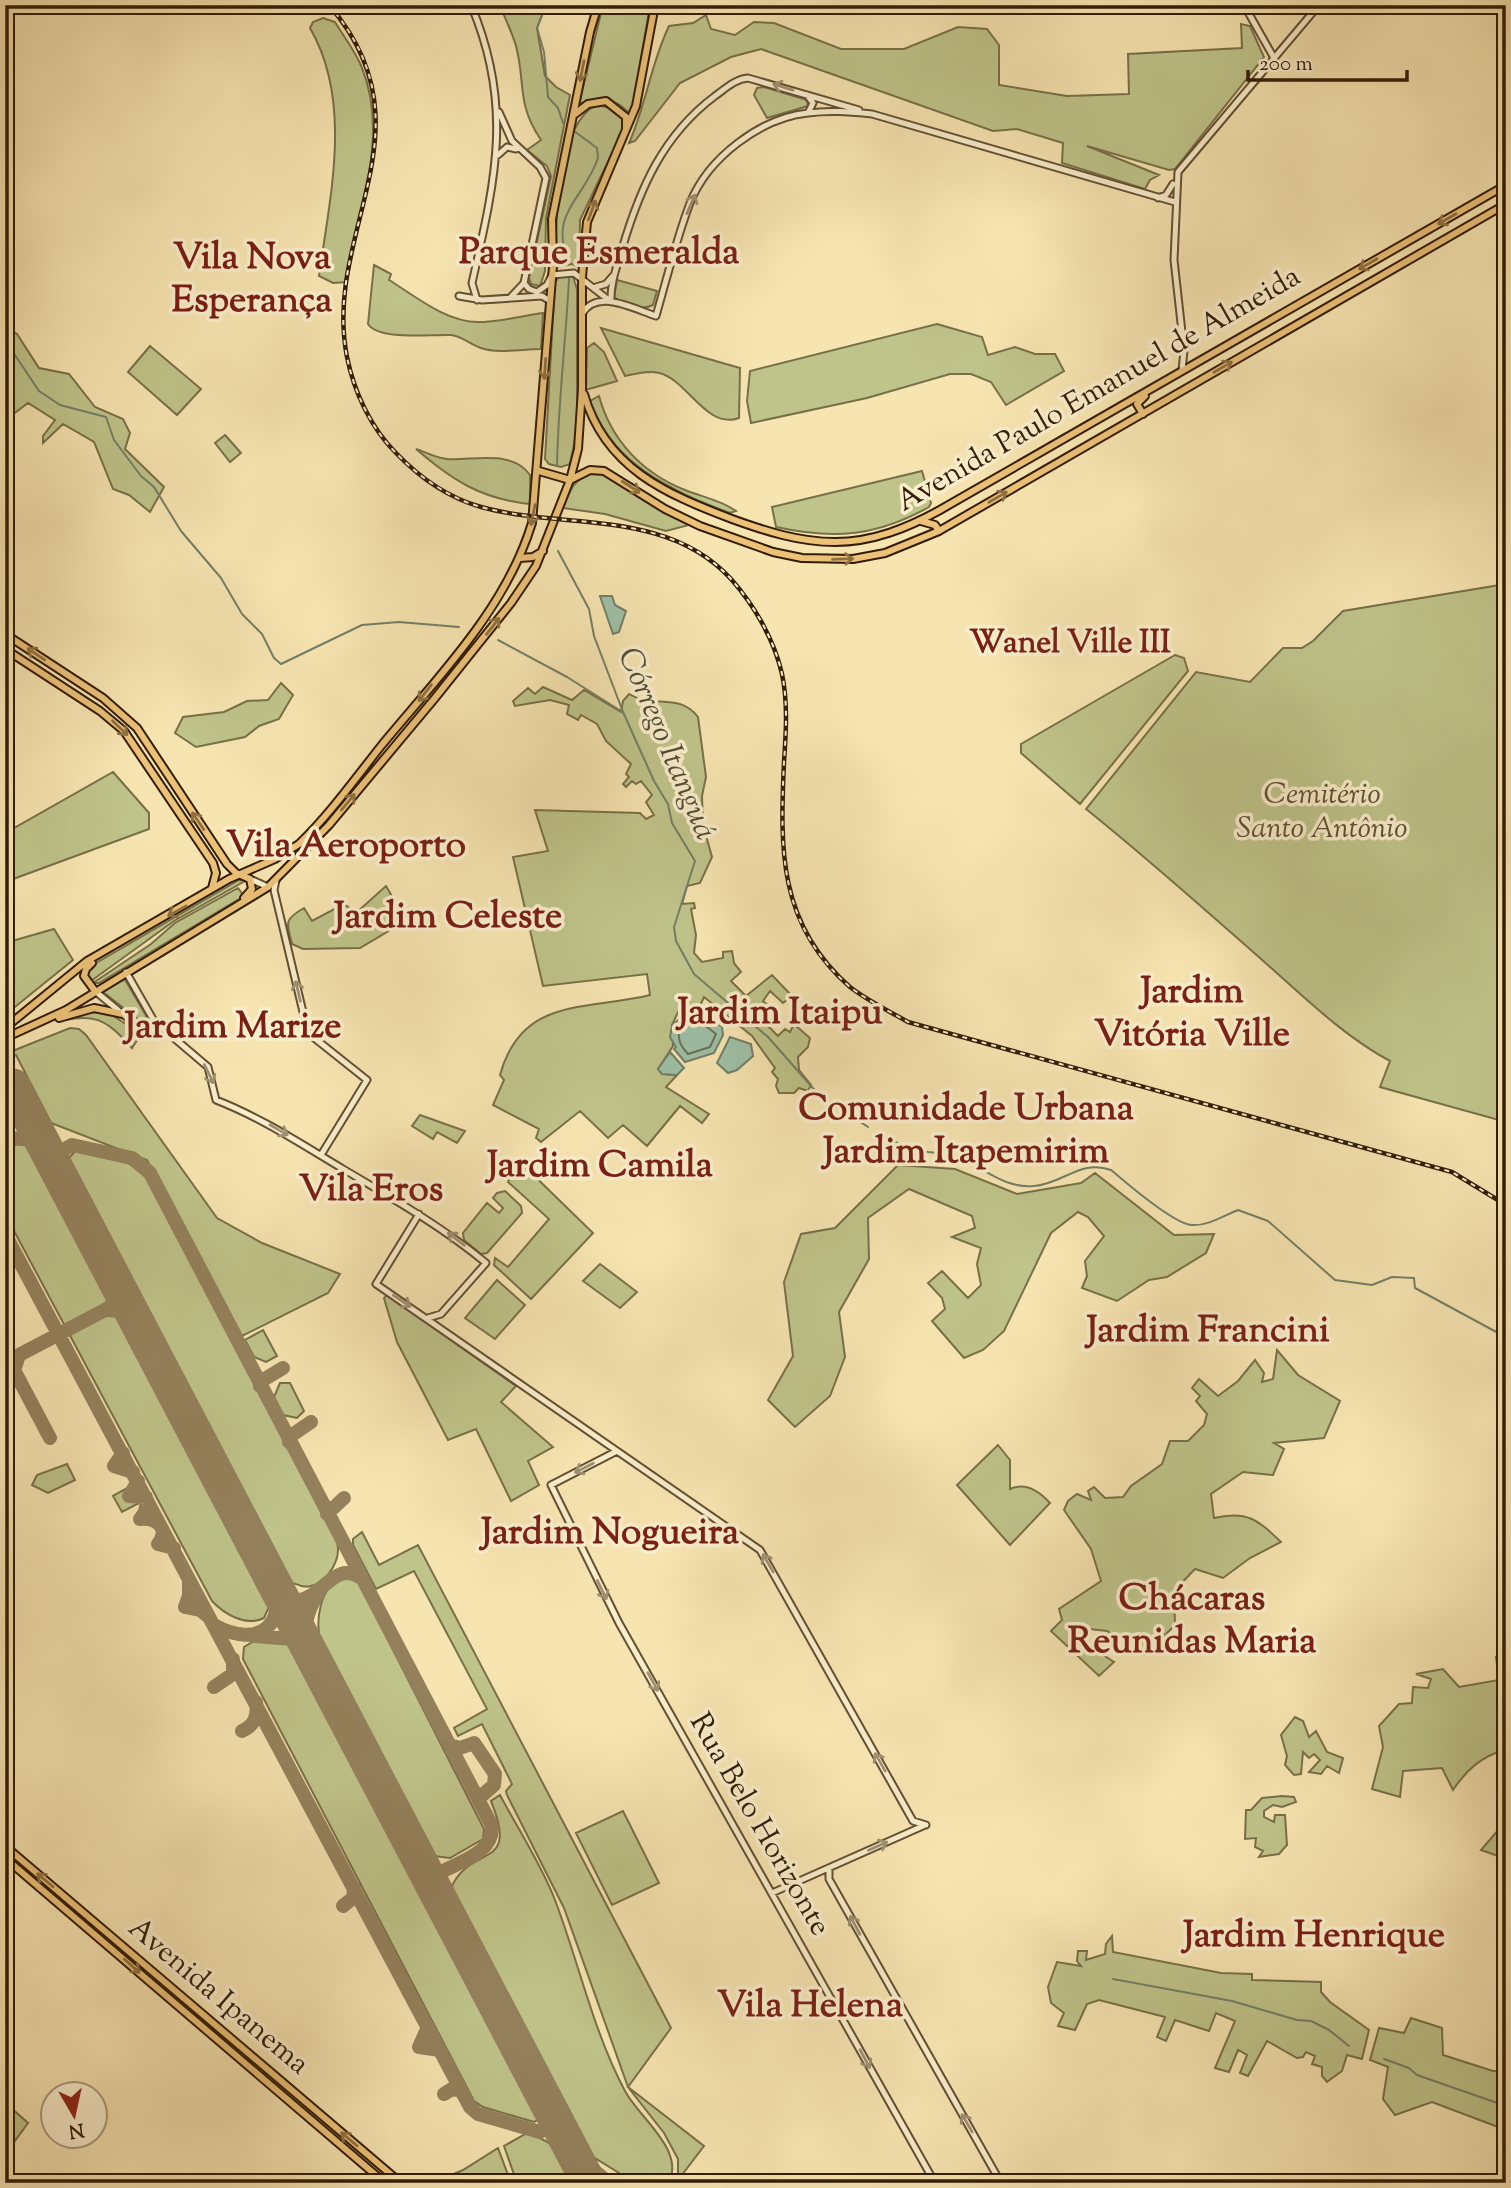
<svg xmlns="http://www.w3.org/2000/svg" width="1511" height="2188" viewBox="0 0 1511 2188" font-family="'Sorts Mill Goudy',serif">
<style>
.green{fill:#bfc48a;stroke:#787048;stroke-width:2}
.water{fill:#9ec0a7;stroke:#737f67;stroke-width:2}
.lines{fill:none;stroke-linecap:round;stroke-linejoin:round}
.shore{stroke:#686e57;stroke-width:2}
.stream{stroke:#737f67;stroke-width:2}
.taxiway{stroke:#94815c;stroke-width:14}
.runway{stroke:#94815c;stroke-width:35}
.minor-casing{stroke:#634f32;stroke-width:9}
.major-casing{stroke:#321d07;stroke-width:10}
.minor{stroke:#faeecc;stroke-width:5}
.major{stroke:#ecc278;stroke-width:6}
.rail-casing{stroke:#321d07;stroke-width:4.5}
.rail{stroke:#faeecc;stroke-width:2;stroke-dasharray:5;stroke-linecap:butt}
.oneway{stroke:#8f7040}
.oneway2{stroke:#a09073}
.labels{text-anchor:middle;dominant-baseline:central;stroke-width:7;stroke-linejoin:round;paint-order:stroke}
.street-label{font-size:30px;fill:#321d07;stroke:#faeecc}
.park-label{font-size:30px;font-style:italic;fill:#5c4f2e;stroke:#faeecc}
.neighbourhood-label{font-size:32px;font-weight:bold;fill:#7a1f14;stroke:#faeecc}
.water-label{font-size:32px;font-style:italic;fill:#524e37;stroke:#faeecc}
.district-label{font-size:37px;font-weight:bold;fill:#7a1f14;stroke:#faeecc}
</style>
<rect width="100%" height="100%" fill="#f7e5b1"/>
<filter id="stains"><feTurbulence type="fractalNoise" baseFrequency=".00286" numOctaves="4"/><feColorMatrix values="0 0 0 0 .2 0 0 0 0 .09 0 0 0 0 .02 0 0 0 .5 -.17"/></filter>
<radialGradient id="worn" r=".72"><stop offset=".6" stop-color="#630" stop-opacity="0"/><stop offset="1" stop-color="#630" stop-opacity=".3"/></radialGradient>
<path class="green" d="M500 5H546L537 28 545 76 556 87 570 95 546 218 545 271 540 286 531 284 529 278 551 176 547 166 527 150 541 140C516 103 526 84 516 46 512 32 505 19 500 5Z
M603 5H650L633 107 629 113C614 97 599 96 579 104Z
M706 15 711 29 735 35 754 22 774 23 841 49H904L958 27 987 29 999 45V85L1067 96 1129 94 1128 54 1242 48 1241 24 1250 26 1264 57 1175 169 1169 170 1087 146 1159 175 1150 180 1145 189 1062 163 1063 143 1017 129 993 131 761 49 731 57 680 83 635 141 629 143C646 105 651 63 669 26L693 23Z
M323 18 335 22C344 37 356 52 362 68 390 137 357 213 347 282L333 283 319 276C330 196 353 102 310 28L313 22Z
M764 87 807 100 808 106 767 118 754 95 757 88Z
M597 105 616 109 623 119V130L580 220 579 267 572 264 557 267C554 228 557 122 597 105Z
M374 265 391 274 389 280C415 296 446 322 478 322 499 322 522 316 543 313L541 349C523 349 498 354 481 348 471 345 462 336 451 335 432 334 379 341 368 324Z
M560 276 573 277 577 289V430L570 464 561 467 549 464 545 459 555 282Z
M617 280 657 291 653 305C642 311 624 305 614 297Z
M937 324 982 337 988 355 1015 347 1035 354H1055L1064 371 1006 405 991 382 971 374H950L867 398 751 423 747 401 750 371Z
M5 326 17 334 39 368 69 374 95 407 123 419 130 433 125 449 164 487 150 512 129 495 113 489 94 442 63 424 43 443V436L55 420 28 403 8 418 5 416Z
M601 328 740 368 739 418C706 430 687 379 659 373 648 370 636 374 625 376Z
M594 343 604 352 617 381 589 389H586L587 348Z
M150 346 201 389 177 415 128 372Z
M599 396C611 440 642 473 685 490 702 497 721 500 736 511L730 513C670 490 613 465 590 401Z
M225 435 241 453 230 462 215 443Z
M416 449C426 452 435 458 447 459 473 461 512 449 530 475V504C481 499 452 480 416 449Z
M922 471 931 503 929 507C877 536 835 540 776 527L772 507Z
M593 472 605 475 638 497 689 525 666 531 605 514 563 508C570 489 573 480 593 472Z
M1506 584V1122L1380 1087 1390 1061C1343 1036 1301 994 1261 959 1203 908 1146 857 1086 809L1196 672 1250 682 1283 648H1302L1313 641 1343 611Z
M1175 655 1184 658 1188 671 1080 804 1021 753V744Z
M281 683 293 695 279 719 259 726 245 737 196 747 175 733 183 717 224 712 247 701 268 700Z
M543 687 572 700 584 690 621 712 623 701 629 694C653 709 679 692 698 717L706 777 702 796 703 825 712 857 700 883 687 886 682 904 694 903 695 908 691 909 696 935 694 953 702 962 723 958V952L732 951 734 963 741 972 731 981 746 996 772 975 792 996 783 1003 770 991 763 1001 773 1010 765 1019 771 1023 769 1027 778 1036 785 1029 790 1032 794 1024 810 1038 808 1047 798 1057 799 1070 811 1085 808 1091 799 1088 794 1093H779L776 1086 778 1079 772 1072 775 1068 752 1036 704 997 700 1006 679 1010 672 1025 673 1046 658 1069 662 1074 677 1075 666 1087 709 1114 702 1123 680 1106 647 1146 623 1125 608 1138 580 1111 541 1142 536 1138 539 1129 493 1105 504 1080 500 1075C522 996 586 1011 650 995L647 974 543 986 513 857 548 851 535 810 640 813 646 819 654 815 646 802 652 795 641 781 636 784 632 781 626 787 623 784 629 777 626 774 631 764 606 741 597 724 581 715 578 720 567 714 569 705 550 700 515 706 513 701 528 688 535 694Z
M113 772 149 813V829L5 882V829L14 828Z
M239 880 245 881 174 921 91 981 87 976 91 966Z
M386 886 404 917 402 923 360 948 303 949 292 944C287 923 283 920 304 908L312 921 344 904 356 913Z
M238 888 244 896 99 983H93L151 944 175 923Z
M54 929 73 960 5 1015V943Z
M124 978 147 1017 139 1020 103 992Z
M86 1012 109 1013 141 1034 132 1048C110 1024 99 1013 65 1020Z
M70 1028 79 1029 86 1035 217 1218 262 1243 340 1274 328 1293 242 1336 147 1160 51 1123 16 1055 5 1059V1054Z
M420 1115 465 1131 457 1143 437 1132 433 1139 412 1126Z
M14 1144 25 1145 39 1157 269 1593 271 1602 264 1618C246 1627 224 1614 212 1601L5 1214V1148Z
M77 1149 134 1165 144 1174 336 1540C343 1556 329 1582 311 1586 303 1588 296 1584 288 1581L69 1164V1158Z
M518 1160 593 1233 531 1299 494 1265 495 1258 508 1267 549 1219 508 1182Z
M898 1165 955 1169 1017 1194 1081 1183 1095 1173 1174 1235 1214 1234 1206 1253 1167 1277 1149 1280 1117 1301 1082 1288 1087 1276 1085 1261 1104 1236 1088 1217 1078 1212 1051 1233 1004 1331 983 1350 964 1358 932 1321 945 1309 942 1298 928 1283 942 1271 968 1298 981 1285 977 1264 981 1248 952 1237 975 1228 972 1216 909 1189 868 1218 869 1259 839 1312 845 1357 830 1396 795 1427 768 1400 793 1356 784 1282 801 1234 835 1228Z
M505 1191 521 1206 522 1213 487 1253 481 1254 464 1240 463 1233 487 1203 499 1213 503 1208 493 1198 497 1193Z
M600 1264 637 1292 620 1308 583 1281Z
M497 1280 525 1305 495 1339 465 1318Z
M387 1295 516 1386 501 1402 553 1447 528 1461 539 1485 511 1501 476 1429 448 1440 397 1342 384 1298Z
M263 1330 277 1356 266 1362 254 1357 245 1340Z
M1277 1350 1298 1375 1340 1401 1324 1438 1274 1443 1284 1449 1273 1475 1243 1472 1211 1494 1214 1518C1247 1510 1258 1520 1281 1542L1250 1558 1223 1578 1195 1569 1174 1591 1175 1625 1145 1655 1107 1631 1081 1628 1073 1636 1114 1662 1099 1676 1051 1631 1062 1620 1059 1609 1101 1581 1091 1549 1064 1510 1068 1501 1077 1494 1091 1500 1088 1491 1094 1487 1105 1498 1123 1497 1131 1486 1162 1464 1170 1441H1188L1204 1425 1207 1414 1196 1401 1200 1396 1192 1388 1199 1379 1218 1396 1238 1381 1255 1360 1264 1373 1262 1382 1273 1379Z
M280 1383H290L304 1411 297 1418 283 1415 274 1397Z
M998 1445 1010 1460V1489C1025 1482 1039 1491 1050 1503L1010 1545 957 1485Z
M67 1464 75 1480 48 1493 32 1485 37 1475Z
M131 1486 139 1503 122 1512 113 1496Z
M362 1532 379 1565 418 1545 671 2028 628 2087 704 2146 678 2180V2159L664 2133 628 2087 564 1908 507 1795 506 1791 512 1784 482 1724 458 1736 454 1728 487 1709 414 1571 376 1589 353 1545V1539Z
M346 1575 358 1581 484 1829 483 1839 450 1858 434 1856 322 1646C314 1623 319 1584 346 1575Z
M257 1639 289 1642 301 1655 541 2110 539 2119 534 2122 483 2107 474 2101 243 1659 244 1647Z
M1506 1656V1749C1481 1757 1467 1769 1453 1790L1442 1768 1403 1771 1400 1797 1372 1789 1383 1747 1379 1726 1399 1704 1412 1703 1413 1687 1428 1688 1431 1679 1416 1674 1443 1669 1459 1687 1499 1680 1496 1657Z
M1295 1717 1303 1721 1309 1737 1316 1731 1327 1752 1343 1758 1339 1773 1327 1766 1321 1774 1309 1772 1320 1760 1314 1754 1309 1758 1303 1752 1301 1774 1294 1775 1285 1765 1287 1756 1281 1735Z
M500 1795C518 1829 541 1864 555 1900 579 1963 593 2031 625 2091 639 2118 685 2149 669 2183H624L619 2173 590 2155 451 1888C471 1842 520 1872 491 1801Z
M1282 1796 1294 1797 1296 1802 1282 1807 1273 1805 1264 1811V1817L1274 1822 1275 1815H1285L1287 1845 1279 1854 1259 1857 1263 1851 1255 1847 1256 1838 1245 1839 1246 1810H1251L1262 1798Z
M623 1811 659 1883 612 1905 576 1833Z
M1506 1821V1840L1498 1856 1481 1850Z
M1112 1936 1113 1952 1221 1973 1252 1974V1980L1321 1982V1992L1330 2002 1369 2030 1362 2059 1347 2055 1342 2071 1327 2082 1322 2076V2067L1312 2064 1315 2056 1306 2052 1303 2057 1297 2058 1267 2041 1248 2076 1240 2073 1247 2055 1238 2050 1229 2072 1215 2068 1235 2021 1216 2013 1209 2031 1175 2020 1166 2041 1157 2037 1165 2017 1099 2000 1087 2004 1075 2030 1058 2026 1064 2013 1051 2003 1048 1987 1057 1962 1081 1966 1077 1961 1078 1951H1087L1086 1960 1105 1954 1106 1944Z
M1411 2018 1442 2028 1443 2055 1493 2071H1506V2130L1432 2102 1395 2115 1383 2099 1388 2067 1370 2060 1379 2028 1404 2033Z
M9 2106 28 2123 12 2145 8 2143 5 2109Z
M527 2133C559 2144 564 2153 579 2183H517L504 2146Z
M498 2148 511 2183H432L463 2170Z"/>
<path class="water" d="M600 596H612L615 605 626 611 619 632 613 634Z
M701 1011 722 1027 723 1035 714 1053 685 1062 674 1049 676 1047 670 1037 672 1025 687 1013Z
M730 1037 751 1044 753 1056 737 1070 728 1073 717 1063Z
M670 1052 684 1068 677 1075 662 1074 658 1069Z"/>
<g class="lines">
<path class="shore" d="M697 1019 716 1034 710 1047 688 1054C674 1040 675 1021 697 1019Z"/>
<path class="stream" d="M546 5 537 28 544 52 548 97 558 108 563 123
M568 261C549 211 584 200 598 158L597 148 574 131
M5 340 39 391 60 405 106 417 114 440 141 476 154 487 181 531 221 578 242 614 262 634 274 658 281 664 362 625 399 622 459 627
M557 466C558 403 566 341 569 278
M558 551 589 609 594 636 623 712 654 781 668 804 672 823 695 861 674 927 676 941 694 974 768 1037 819 1095 868 1127
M498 640 567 677 621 711
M877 1133C893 1142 909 1149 928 1152 936 1153 946 1153 954 1156 982 1165 1002 1189 1034 1186 1063 1184 1080 1159 1111 1170 1125 1182 1175 1225 1192 1225 1208 1226 1223 1216 1238 1210L1268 1221 1335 1280 1372 1285 1392 1277 1414 1278 1415 1288 1500 1334
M1113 1979 1232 2001 1297 2020 1311 2021 1329 2030 1349 2046
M1384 2059 1409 2068 1417 2075 1506 2106"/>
<path class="taxiway" d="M5 1097 22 1104
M5 1140 29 1137 45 1147
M57 1170C57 1157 60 1151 72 1145L132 1158 150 1173 491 1824C497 1852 459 1862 439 1873L434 1888
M5 1234 470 2107 478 2114 540 2132 549 2127 551 2110
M105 1310 113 1304 116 1283
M5 1353 50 1438
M14 1371 19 1355 105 1310 126 1311 134 1317
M260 1386 263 1380 283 1368
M289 1442 292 1435 311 1422
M123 1453 114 1466 133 1472
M138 1481 129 1496 146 1497
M147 1500 145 1512 140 1519C157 1517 170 1529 158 1544L174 1548
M327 1514 344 1498
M189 1582V1596L185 1607 200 1610 209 1617
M214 1625C259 1650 291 1624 270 1576L281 1594 297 1601C325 1596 334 1560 361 1578
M254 1636 293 1639 310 1651C302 1629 306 1613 318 1594
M214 1687 233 1674V1659
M242 1731C255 1725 258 1716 256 1702
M449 1745 460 1748 474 1743 495 1774 494 1785 478 1799
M343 1906 353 1898 354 1888
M428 2027 419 2047 440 2050
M444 2094 452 2089 461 2090
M575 2155 609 2183"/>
<path class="runway" d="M13 1086 589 2183"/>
<g class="minor-casing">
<path id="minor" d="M471 5C514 106 495 181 472 283L477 300
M1244 5 1274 58
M807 95 813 103 808 113
M499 112 512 141 540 167 546 178 524 283 510 298
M498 155 507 147 516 149
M1158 198 1166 195 1173 184
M524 283 529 289 537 292 547 285 552 275 574 273 610 301
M596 287 606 284 613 276
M459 296 482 300 542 296 550 301
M611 302C610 284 617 266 622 249 640 188 663 135 715 96 725 89 735 79 748 78L859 110
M582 314C597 288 634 309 656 316 667 278 676 240 690 203 708 158 760 118 808 113 830 110 850 112 872 114L1175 202
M1182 371 1184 350 1174 260 1178 172 1319 5
M250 879 268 887
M276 880 274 890 308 1033 367 1080 321 1155
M126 972 154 1021 208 1067 216 1100C262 1118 301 1144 343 1169 392 1198 441 1226 486 1263L441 1314 428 1318
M95 991 136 1025 144 1026 154 1021
M419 1214 376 1284 760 1550 913 1821 926 1825
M617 1451 551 1485 619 1623 935 2183
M829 1868V1879L1001 2183
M772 1893 923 1826"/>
</g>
<g class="major-casing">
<path id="major" d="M575 114 588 104 606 101 626 117V129
M584 394C605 468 666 494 732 519 765 531 799 542 835 542 873 542 907 528 940 510L1506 185
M1143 414 1137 404 1145 396
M539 471 570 480
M570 480 590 470 604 471 665 509 700 526 773 552 802 558 853 559 885 553 939 531 1506 204
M921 521 935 525 939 531
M520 558 533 557 543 551
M5 634 103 698 137 728 227 864 236 873 250 879 252 889 244 898
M5 649 100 711 124 731 213 863 216 873 212 888
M92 963 86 969 84 976 95 991
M59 1018 94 1008 123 1014
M5 1028 87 961 229 879 275 859 299 844C329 815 355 779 381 746 437 678 506 609 532 523L553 266 552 219 590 32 598 5
M5 1038 66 1010 268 887 329 825 435 698 511 603 536 566 570 480 578 449 582 389V277L587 222 636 106 655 5
M5 1846 401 2183
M5 1858 385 2183"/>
</g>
<use href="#minor" class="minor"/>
<use href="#major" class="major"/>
<g class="rail-casing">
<path id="rail" d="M329 5C436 129 322 231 347 357 354 392 371 428 396 453 419 477 449 498 481 507 565 530 666 508 731 579 754 605 774 639 782 674 788 702 786 733 784 762 780 849 778 924 850 987 868 1001 889 1011 908 1022L1452 1172 1506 1205"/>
</g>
<use href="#rail" class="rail"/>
</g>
<defs><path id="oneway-shaft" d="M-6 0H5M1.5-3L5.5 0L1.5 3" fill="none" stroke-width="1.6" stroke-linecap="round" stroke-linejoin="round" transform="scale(1.75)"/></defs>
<g class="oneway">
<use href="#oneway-shaft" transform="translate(582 71) rotate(101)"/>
<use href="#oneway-shaft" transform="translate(592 210) rotate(-70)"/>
<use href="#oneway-shaft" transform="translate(1447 219) rotate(150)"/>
<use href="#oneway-shaft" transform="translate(1368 264) rotate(150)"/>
<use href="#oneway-shaft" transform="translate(1223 367) rotate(-30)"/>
<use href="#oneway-shaft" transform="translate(545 369) rotate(94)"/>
<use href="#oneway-shaft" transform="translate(631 487) rotate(33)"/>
<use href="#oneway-shaft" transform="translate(998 497) rotate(-30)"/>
<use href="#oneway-shaft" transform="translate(533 515) rotate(101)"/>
<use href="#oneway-shaft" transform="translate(843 559) rotate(-2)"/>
<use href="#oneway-shaft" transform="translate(493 626) rotate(-52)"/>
<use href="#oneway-shaft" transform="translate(36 654) rotate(-146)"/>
<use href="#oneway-shaft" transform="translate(425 693) rotate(128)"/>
<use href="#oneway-shaft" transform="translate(120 728) rotate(44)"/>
<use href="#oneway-shaft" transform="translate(348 802) rotate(-50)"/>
<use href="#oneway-shaft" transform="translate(198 821) rotate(-124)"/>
<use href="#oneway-shaft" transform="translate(177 911) rotate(151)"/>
<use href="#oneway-shaft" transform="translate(45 1880) rotate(-140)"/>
<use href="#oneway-shaft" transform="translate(132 1966) rotate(42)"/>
<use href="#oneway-shaft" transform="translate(349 2139) rotate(-140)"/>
</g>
<g class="oneway2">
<use href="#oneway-shaft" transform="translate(783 87) rotate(-163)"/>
<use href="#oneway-shaft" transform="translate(691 204) rotate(-67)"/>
<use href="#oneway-shaft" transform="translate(298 991) rotate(-103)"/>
<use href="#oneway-shaft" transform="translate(209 1074) rotate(64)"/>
<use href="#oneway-shaft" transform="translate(279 1130) rotate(30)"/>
<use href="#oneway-shaft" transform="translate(456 1239) rotate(-143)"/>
<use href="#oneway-shaft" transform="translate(402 1301) rotate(34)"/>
<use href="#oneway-shaft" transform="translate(584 1468) rotate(153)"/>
<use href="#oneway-shaft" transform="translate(768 1563) rotate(-120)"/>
<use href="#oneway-shaft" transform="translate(602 1590) rotate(64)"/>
<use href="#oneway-shaft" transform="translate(653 1682) rotate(61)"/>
<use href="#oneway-shaft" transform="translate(880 1762) rotate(-120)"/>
<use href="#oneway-shaft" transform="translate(878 1846) rotate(-24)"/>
<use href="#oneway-shaft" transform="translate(855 1925) rotate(-118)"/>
<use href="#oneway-shaft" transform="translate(865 2059) rotate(62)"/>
<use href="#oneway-shaft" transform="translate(967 2123) rotate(-120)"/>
</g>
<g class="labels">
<g class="street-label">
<text transform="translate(1099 390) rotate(-30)">Avenida Paulo Emanuel de Almeida</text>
<text transform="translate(759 1825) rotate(60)">Rua Belo Horizonte</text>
<text transform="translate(218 1997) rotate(40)">Avenida Ipanema</text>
</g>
<g class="park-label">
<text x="1322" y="795">Cemitério<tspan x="1322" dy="34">Santo Antônio</tspan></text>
</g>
<g class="neighbourhood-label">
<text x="1070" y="644">Wanel Ville III</text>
</g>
<g class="water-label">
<text transform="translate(666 744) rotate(67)">Córrego Itanguá</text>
</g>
<g class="district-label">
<text x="599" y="254">Parque Esmeralda</text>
<text x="252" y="259">Vila Nova<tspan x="252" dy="43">Esperança</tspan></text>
<text x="346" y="847">Vila Aeroporto</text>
<text x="448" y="918">Jardim Celeste</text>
<text x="1192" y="993">Jardim<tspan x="1192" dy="43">Vitória Ville</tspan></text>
<text x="780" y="1014">Jardim Itaipu</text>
<text x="233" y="1028">Jardim Marize</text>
<text x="966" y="1110">Comunidade Urbana<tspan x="966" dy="43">Jardim Itapemirim</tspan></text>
<text x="600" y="1167">Jardim Camila</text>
<text x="371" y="1191">Vila Eros</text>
<text x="1208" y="1332">Jardim Francini</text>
<text x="610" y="1534">Jardim Nogueira</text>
<text x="1192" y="1600">Chácaras<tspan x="1192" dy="43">Reunidas Maria</tspan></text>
<text x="1314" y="1937">Jardim Henrique</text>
<text x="810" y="2007">Vila Helena</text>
</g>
</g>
<rect width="1511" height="2188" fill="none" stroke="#f7e5b1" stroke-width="28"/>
<rect x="7" y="7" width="1497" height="2174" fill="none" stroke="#321d07" stroke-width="3.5"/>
<rect x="14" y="14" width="1483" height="2160" fill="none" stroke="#321d07" stroke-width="2"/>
<g transform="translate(74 2115) rotate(171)"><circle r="33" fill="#faeecc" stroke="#aa9a7d" stroke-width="2"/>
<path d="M0-5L12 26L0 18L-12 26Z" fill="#8f2418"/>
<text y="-10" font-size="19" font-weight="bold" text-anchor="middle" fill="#321d07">N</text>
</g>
<path d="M1248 70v10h159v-10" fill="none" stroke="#321d07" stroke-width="3.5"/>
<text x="1259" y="70" font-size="21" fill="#321d07" stroke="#faeecc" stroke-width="5" paint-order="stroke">200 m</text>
<rect width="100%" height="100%" filter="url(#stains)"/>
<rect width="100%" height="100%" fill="url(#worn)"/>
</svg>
